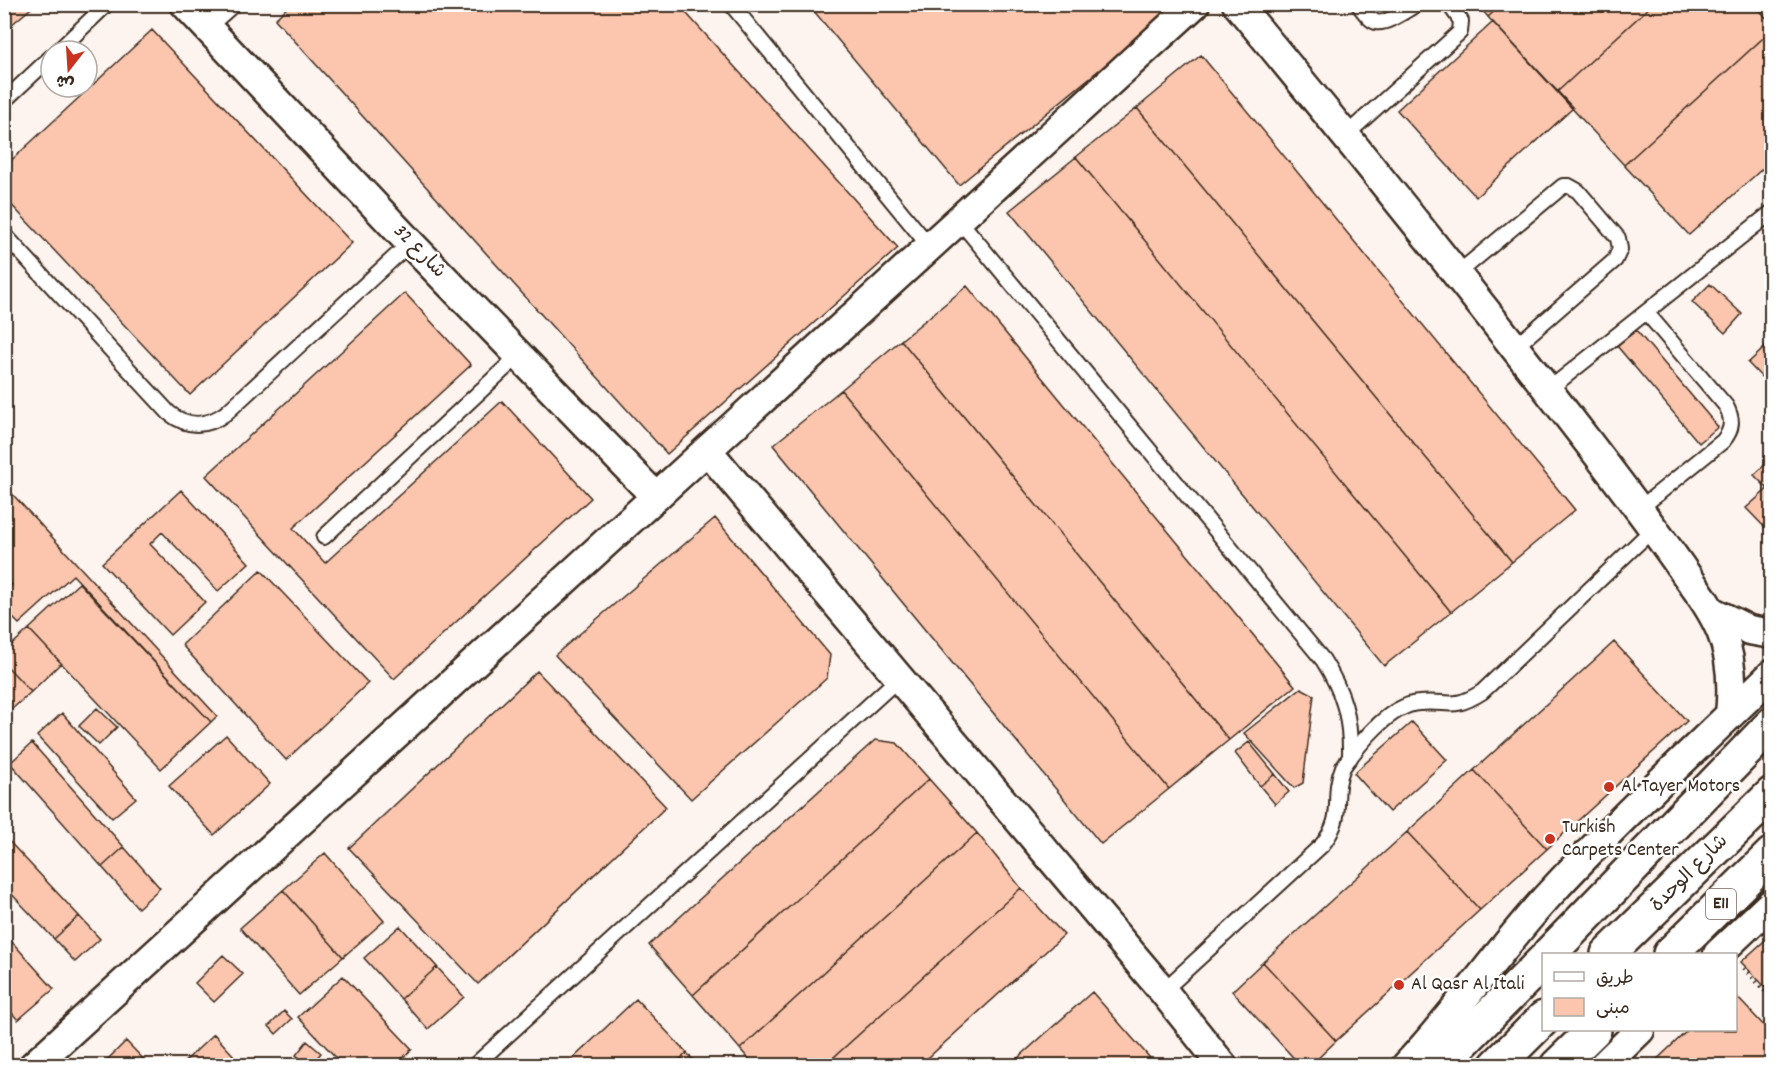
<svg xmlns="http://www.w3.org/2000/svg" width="1776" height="1070" viewBox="0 0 1776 1070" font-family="Dekko,'Playpen Sans Arabic',sans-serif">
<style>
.building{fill:#fcc6ae;stroke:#3b2a1e;stroke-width:1.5}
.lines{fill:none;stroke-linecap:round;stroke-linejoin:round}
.lane-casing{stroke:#3b2a1e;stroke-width:18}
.street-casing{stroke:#3b2a1e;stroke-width:33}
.highway-casing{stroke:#3b2a1e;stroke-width:38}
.path{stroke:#3b2a1e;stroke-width:4;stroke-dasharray:1.5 4.5;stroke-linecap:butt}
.lane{stroke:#fff;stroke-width:14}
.street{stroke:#fff;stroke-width:28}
.highway{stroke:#fff;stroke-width:33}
.poi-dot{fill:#c8321e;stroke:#fff;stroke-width:2}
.labels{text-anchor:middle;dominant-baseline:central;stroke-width:5;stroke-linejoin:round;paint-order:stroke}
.shield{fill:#fff;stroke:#766a62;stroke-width:1.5}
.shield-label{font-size:18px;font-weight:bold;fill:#3b2a1e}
.street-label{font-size:20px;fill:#3b2a1e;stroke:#fff}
.poi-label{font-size:20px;fill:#3b2a1e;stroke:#fff;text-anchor:start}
</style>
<rect width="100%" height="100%" fill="#fef4ef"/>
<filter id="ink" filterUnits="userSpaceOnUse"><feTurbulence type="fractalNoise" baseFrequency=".0167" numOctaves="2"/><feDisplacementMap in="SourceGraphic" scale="12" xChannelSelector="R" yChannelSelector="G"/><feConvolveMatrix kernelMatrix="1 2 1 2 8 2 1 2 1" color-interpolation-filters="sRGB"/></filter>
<g filter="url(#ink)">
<path class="building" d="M4 4H36L4 31Z
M291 4H678L898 248 667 454 275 19Z
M808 4H1157L1166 15 959 185Z
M1477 4H1502L1488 17Z
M1502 4H1653L1557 92 1488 17Z
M1653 4H1754L1772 24V30L1624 165 1557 92Z
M1493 22 1573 108 1476 197 1397 110Z
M152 30 352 243 190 395 4 197V167Z
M1772 30V160L1689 235 1624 165Z
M1201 55 1575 510 1512 562 1137 108Z
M1137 108 1512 562 1451 612 1076 157Z
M1076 157 1451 612 1384 666 1009 211Z
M1710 284 1742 314 1725 333 1692 302Z
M967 286 1295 686 1229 740 901 340Z
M405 293 471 365 293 528 325 563 502 401 591 498 394 679 206 476Z
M1636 330 1718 427 1699 443 1617 346Z
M901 340 1229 740 1169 789 841 390Z
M1772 341V388L1748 363Z
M841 390 1169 789 1101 844 773 445Z
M1772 458V485L1767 488 1754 475Z
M4 485 217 716 211 722 73 575 19 624 4 609V592L12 585 4 577Z
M1772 485V535L1746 508Z
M181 490 249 563 218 591 162 532 150 544 205 602 170 635 102 563Z
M715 518 830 655 827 678 691 799 555 655Z
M261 570 368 683 286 760 182 645Z
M79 583 211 722 161 769 29 629Z
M29 629 61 663 31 692 4 663V652Z
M1614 642 1687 721 1547 849 1474 770Z
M4 663 31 692 12 709 4 702Z
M537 671 666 807 478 984 349 848Z
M1301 688 1314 695 1303 783 1294 788 1244 733Z
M97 708 117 727 99 745 79 726Z
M62 713 136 798 112 818 37 736Z
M1412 722 1447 760 1389 812 1354 773Z
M226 735 270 784 214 835 169 786Z
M875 740 897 743 929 779 693 995 649 945Z
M1249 742 1275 774 1260 786 1235 753Z
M32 743 124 847 102 867 10 763Z
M1474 770 1547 849 1480 910 1407 832Z
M1275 774 1289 792 1275 804 1260 786Z
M929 779 977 833 740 1049 693 995Z
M1407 832 1480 910 1336 1041 1263 962Z
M977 833 1021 888 824 1066H755L740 1049Z
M4 836 79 916 54 939 4 886Z
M124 847 160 888 138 908 102 867Z
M325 853 384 921 343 957 283 890Z
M1021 888 1064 935 919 1066H824Z
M283 890 343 957 299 995 240 928Z
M79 916 100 939 75 962 54 939Z
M400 926 437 967 401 999 364 958Z
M4 933 54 989 18 1020 4 1004V978L7 976 4 973Z
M1772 934V994L1741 962Z
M223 955 243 974 214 1002 195 983Z
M1263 962 1336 1041 1310 1066H1301L1232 991Z
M437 967 464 997 428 1029 401 999Z
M343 976 412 1049 394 1066H344L298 1017Z
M1092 992 1157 1066H1009Z
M1736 996 1772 1034V1066H1650L1688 1030H1736Z
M636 999 687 1053 672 1066H565Z
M284 1011 292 1019 276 1034 269 1026Z
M214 1034 234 1056 224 1066H180Z
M126 1041 149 1065 101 1066Z
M307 1041 321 1053 310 1066 296 1055Z
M687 1053 698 1066H672Z"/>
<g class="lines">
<g class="lane-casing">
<path id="lane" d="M731 4 930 247
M1358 4C1363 10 1369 20 1376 22 1386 25 1408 9 1417 4
M207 28 234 4
M58 51 107 4
M4 101 51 57
M1346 135 1460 32 1461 21 1449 4
M959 220 1323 660C1344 693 1351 719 1350 758
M4 234 169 413C188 428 207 427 226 413L410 243
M1457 274 1563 186H1569L1578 191 1618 238 1620 249 1615 260 1515 347
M1548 390 1772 212
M1639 509 1723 441C1733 429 1733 419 1726 406L1646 312
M324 537 519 355
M1163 991 1322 845C1347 814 1330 798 1343 767 1359 744 1390 705 1419 703 1450 700 1452 711 1482 692L1654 528
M474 1066 899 678"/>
</g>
<g class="street-casing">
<path id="street" d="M185 4 410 243 656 497
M1237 4C1357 148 1474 294 1588 442 1621 485 1654 528 1685 573 1698 591 1712 610 1721 631 1732 658 1733 686 1730 715
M707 450 1163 991 1223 1066
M1711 611 1749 630 1772 634
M1718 954 1772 903
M33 1066 1195 4
M1406 1066C1456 1013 1497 952 1546 898 1618 819 1696 749 1772 674
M1603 1066 1640 1030"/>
</g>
<g class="highway-casing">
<path id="highway" d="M1549 954 1772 724
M1608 954 1772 794
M1670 954 1772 854
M1439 1066 1544 960
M1496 1066 1544 1018
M1557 1066 1594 1030"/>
</g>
<path class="path" d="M1744 968 1772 999"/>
<use href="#lane" class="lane"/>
<use href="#street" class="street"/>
<use href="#highway" class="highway"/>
</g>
</g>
<g class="poi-dot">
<circle cx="1609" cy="787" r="6"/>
<circle cx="1550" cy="839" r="6"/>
<circle cx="1399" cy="985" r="6"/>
</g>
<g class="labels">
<rect class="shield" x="1706" y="889" width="30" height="30" rx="4.5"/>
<g class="shield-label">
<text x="1721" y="904">E11</text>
</g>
<g class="street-label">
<text transform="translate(419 252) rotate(46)">شارع 32</text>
<text transform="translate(1690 874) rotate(-45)">شارع الوحدة</text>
</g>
<g class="poi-label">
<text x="1621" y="787">Al Tayer Motors</text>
<text x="1562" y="828">Turkish<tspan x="1562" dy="23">Carpets Center</tspan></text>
<text x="1411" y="985">Al Qasr Al Itali</text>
</g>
</g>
<rect width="1776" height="1070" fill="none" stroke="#fff" stroke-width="24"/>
<rect x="12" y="12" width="1752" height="1046" fill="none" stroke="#3b2a1e" stroke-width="2" filter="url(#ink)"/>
<rect x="1542" y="953" width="195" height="78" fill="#ffffff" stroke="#b1aaa5" stroke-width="1.5"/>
<rect x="1554" y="972" width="30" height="9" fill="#ffffff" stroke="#b1aaa5" stroke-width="1.5"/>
<text x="1596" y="983" font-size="18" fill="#3b2a1e">طريق</text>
<rect x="1554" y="998" width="30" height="18" fill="#fcc6ae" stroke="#b1aaa5" stroke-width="1.5"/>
<text x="1596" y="1013" font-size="18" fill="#3b2a1e">مبنى</text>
<g transform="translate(69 69) rotate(197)"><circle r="28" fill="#ffffff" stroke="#b1aaa5" stroke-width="1.5"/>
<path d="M0-4.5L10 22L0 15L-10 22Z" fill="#c8321e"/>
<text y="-9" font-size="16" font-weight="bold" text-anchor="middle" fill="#3b2a1e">ش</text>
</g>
</svg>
